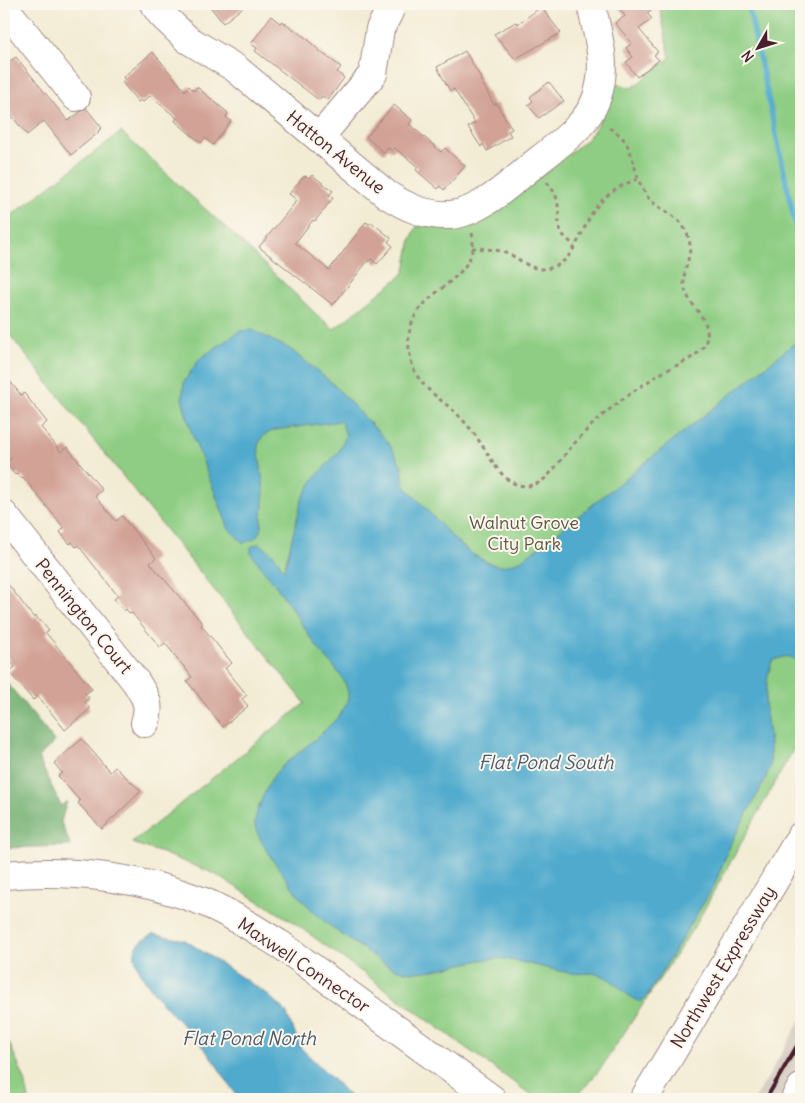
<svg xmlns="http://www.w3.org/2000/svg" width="805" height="1103" viewBox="0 0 805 1103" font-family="Delius,sans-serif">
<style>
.industrial{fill:#cdc2b9}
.green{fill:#8ecd83;stroke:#6c7657}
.forest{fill:#72b071;stroke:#5e684e}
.water{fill:#50aacd;stroke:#4d647c}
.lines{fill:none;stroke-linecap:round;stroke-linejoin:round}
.stream{stroke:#50aacd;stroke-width:5.5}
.building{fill:#d2a296}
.minor-casing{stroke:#9e8680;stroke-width:30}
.major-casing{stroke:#9e8680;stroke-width:30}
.path{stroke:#9e8680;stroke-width:3;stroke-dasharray:4 4;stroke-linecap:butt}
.minor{stroke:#fff;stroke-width:28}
.major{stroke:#fff;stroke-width:28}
.rail{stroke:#4a1f2b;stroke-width:4}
.labels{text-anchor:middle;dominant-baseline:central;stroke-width:4;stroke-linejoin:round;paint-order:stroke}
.street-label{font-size:18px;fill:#4a1f2b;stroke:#fbf7ec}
.park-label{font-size:18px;fill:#5e5345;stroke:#fbf7ec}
.water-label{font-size:19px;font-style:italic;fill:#4c576c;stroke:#fbf7ec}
</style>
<rect width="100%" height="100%" fill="#fbf7ec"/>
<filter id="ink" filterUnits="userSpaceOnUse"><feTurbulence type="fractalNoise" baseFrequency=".02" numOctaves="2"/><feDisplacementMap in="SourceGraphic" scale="10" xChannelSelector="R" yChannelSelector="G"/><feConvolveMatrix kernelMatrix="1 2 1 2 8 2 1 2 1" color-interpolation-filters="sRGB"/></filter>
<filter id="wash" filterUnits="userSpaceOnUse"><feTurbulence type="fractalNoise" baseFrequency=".0096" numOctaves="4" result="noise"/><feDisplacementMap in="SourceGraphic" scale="20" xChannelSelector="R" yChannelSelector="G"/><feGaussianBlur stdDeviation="1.12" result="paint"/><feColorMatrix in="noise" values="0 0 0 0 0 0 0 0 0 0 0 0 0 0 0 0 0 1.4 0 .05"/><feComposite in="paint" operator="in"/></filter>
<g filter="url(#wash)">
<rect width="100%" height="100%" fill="#f3ecd5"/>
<path class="industrial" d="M801 1019V1099H755L771 1072Z"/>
<path class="green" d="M659 4H801V736L696 924 601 1068 579 1094 570 1099H543L527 1092 293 922 213 873 162 853 132 843 305 703 4 328V221L121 132 237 238 315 313 334 329 401 276 405 271 411 239 417 226H430L467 221 496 212 586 140C603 121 606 107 612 82L632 88 670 58Z
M4 1031 25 1080 29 1099H4Z"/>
<path class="forest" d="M4 679 55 742 38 757 61 806 67 801 61 822 71 846 4 848Z"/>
<path class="water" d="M252 330 290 349 332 383 388 442 402 466 404 485 455 540 472 554 491 564 502 566 518 562 547 541 801 338V665C789 654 787 655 772 661L768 675 765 702 770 746V767L763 784 731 843 714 886 647 996 641 1002C625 997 617 981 601 975 591 971 581 975 570 973 547 969 526 962 503 959 471 956 426 980 396 969 385 965 374 957 365 950 336 932 310 913 290 884 279 868 260 845 255 826 254 820 257 812 259 806 263 796 268 783 275 774 290 755 353 718 348 692 344 675 329 662 319 649 306 632 295 613 283 596 273 581 262 568 251 554V547L259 543 274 555 284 570 302 499 314 479 339 451 346 435 341 421 275 430 264 435 258 445 264 491 261 531 254 539 243 543 229 529 192 434 182 399 184 382 199 359 240 331Z
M153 934 185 940 267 994 286 1012 301 1048 353 1099H235V1093C226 1080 217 1065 207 1052 191 1031 130 977 135 952 136 943 146 938 153 934Z"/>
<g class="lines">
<path class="stream" d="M748 4 801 251"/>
</g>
<g id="blocks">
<path class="building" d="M208 4H247L223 23Z
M616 4H659L647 13 652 19 639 29 658 52 654 55 659 60 637 77 626 62 633 57 626 48 632 43 615 23 625 16Z
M541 7 561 33 515 59 494 34 516 22 518 24Z
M271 16 280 23 282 21 310 41V42L322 53 341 67 337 72 344 78 328 100 322 96 319 100 255 51 257 48 251 44Z
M465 51 481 78 480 79 494 105 496 103 512 129 508 131 511 136 487 151 483 144 481 147 468 127 475 123 454 89 450 91 437 67Z
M153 52 185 91 189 86 194 91 197 87 228 113 226 117 231 121 213 145 205 138 201 143 175 121 177 118 150 96 143 102 141 100 138 102 122 82 125 80 123 77Z
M16 57 68 121 86 108 102 128 98 131 99 132 71 155 44 121 27 135 4 106V65Z
M549 82 564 101 539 118 528 105 533 101 530 97Z
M394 105 412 120 409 124 441 152 445 148 465 166 444 190 440 186 438 189 416 170 418 167 395 148 392 151 388 148 384 153 366 137Z
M312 175 333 191 329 195 333 198 315 221 313 220 295 243 329 270 366 222 369 224 371 222 391 238 388 242 393 246 377 264 371 259 366 263 333 305 259 247 294 204 296 199 289 194 303 177 305 176 309 178Z
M4 374 21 395 24 393 47 422 41 427 61 452 67 447 102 490 95 496 116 521 122 516 156 558 150 563 203 624 201 625 232 663 225 668 247 695 242 699 248 706 223 727 187 681 192 677 165 643 160 647 132 613 130 614 126 609 124 611 114 599 118 596 78 545 76 547 72 542 70 544 60 532 64 528 23 477 21 478 17 473 15 475 6 463 12 458 4 449Z
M4 579 34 618 36 616 39 621 40 620 49 631 46 633 92 689 85 694 89 698 85 702 90 709 65 730 38 696 33 700 9 672 15 667 4 653Z
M82 739 110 772 115 767 141 791 102 829 78 803 80 801 58 776 62 773 54 763Z"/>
</g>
</g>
<g filter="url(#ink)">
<use href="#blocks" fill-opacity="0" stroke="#9e8680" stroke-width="1"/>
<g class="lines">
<g class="minor-casing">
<path id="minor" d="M154 4 162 15 187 39 235 68 386 194C406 207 425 216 450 215 481 213 515 179 539 160 552 150 565 140 577 128 585 120 593 108 597 97 608 63 598 37 591 4
M4 7 76 97
M319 138 373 74 380 29 389 12
M4 515 136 682C146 698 151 704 145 723
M795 1099 801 1088"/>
</g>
<g class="major-casing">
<path id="major" d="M4 875C71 869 141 877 204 902 231 913 256 930 281 945L492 1099
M644 1099 801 836"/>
</g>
<path class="path" d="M547 182C551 188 556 193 557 200 562 221 552 231 575 245
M472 233C483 292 390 286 412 364 418 387 442 399 458 415 467 424 475 434 481 444 489 455 495 468 505 477 511 483 519 486 527 486 545 485 554 468 564 456 590 422 624 396 660 374 674 365 700 359 706 341 714 317 683 304 684 282 684 262 696 252 686 231 676 212 657 210 647 196 629 172 639 141 607 127
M472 248C484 249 496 249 507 253 519 258 527 268 541 269 575 270 580 227 597 206 608 193 622 184 638 179"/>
<use href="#minor" class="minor"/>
<use href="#major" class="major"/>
<path class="rail" d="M766 1099 801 1039"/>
</g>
</g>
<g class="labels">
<g class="street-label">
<text transform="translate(336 152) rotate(39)">Hatton Avenue</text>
<text transform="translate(84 616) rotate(51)">Pennington Court</text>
<text transform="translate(304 965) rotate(34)">Maxwell Connector</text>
<text transform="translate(723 967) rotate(-59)">Northwest Expressway</text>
</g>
<g class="park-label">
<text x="524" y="522">Walnut Grove<tspan x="524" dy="21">City Park</tspan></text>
</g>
<g class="water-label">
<text x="546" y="762">Flat Pond South</text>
<text x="249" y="1038">Flat Pond North</text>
</g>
</g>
<rect width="805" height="1103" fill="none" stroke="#fbf7ec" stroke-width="20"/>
<g transform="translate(758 48) rotate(231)" stroke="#fbf7ec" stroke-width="4" paint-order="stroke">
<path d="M0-4L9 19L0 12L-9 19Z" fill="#4a1f2b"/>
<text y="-8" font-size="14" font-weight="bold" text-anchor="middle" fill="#4a1f2b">N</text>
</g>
</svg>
